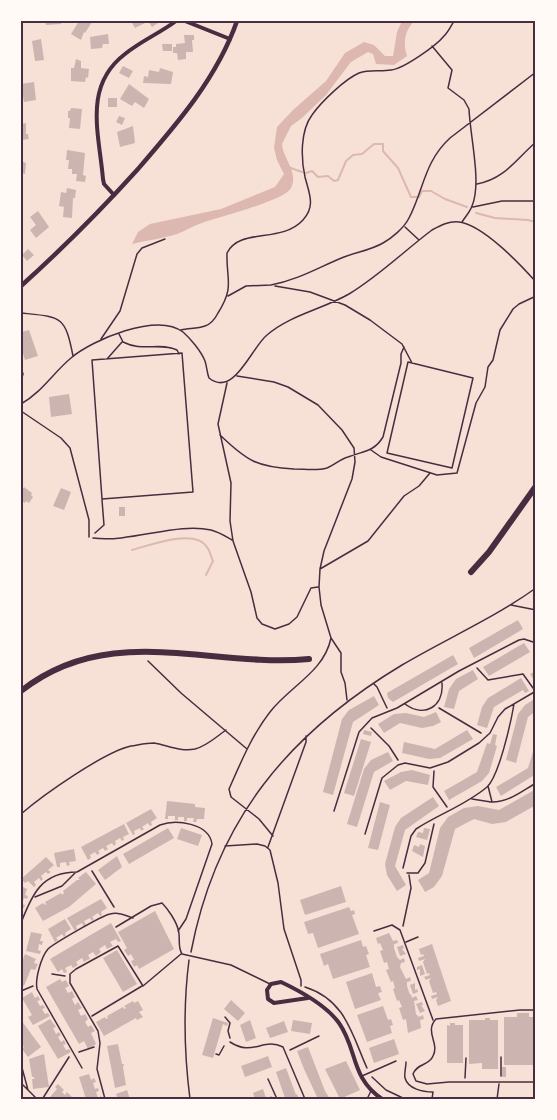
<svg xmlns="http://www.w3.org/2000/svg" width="557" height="1120" viewBox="0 0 557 1120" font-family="'Open Sans',sans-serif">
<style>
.water{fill:#dcb8b0}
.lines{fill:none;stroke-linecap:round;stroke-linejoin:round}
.stream{stroke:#dcb8b0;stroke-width:2}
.building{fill:#ccb4b1}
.path{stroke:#4a2c40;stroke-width:1.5}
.service{stroke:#4a2c40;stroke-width:1.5}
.minor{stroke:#4a2c40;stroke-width:4}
.tertiary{stroke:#4a2c40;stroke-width:4.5}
.primary{stroke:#4a2c40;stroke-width:6}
.neatline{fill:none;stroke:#4a2c40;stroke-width:2}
</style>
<rect width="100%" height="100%" fill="#f7e1d7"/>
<path class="water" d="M402 21H415C404 30 403 44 407 56L394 65 376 64 373 54 368 52 351 62 326 95 302 118 291 126 282 144C283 159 299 172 291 188 284 201 218 217 202 223 193 226 185 231 177 234 162 239 146 240 132 244L138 232 150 224 221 209 275 187 284 174 277 160 274 148 277 127 293 110 326 81 345 53 364 42 374 45 385 56H393L397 32Z"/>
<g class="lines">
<path class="stream" d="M288 167 302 172
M306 173 312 171 318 177 328 176 334 181 338 180 346 161 353 155 362 154 374 144H383V151L398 168 411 197H419L422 191H431L445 199 467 207
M476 213 495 218 528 220 536 222
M132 550C150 545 195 528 207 547 210 551 211 557 213 561L206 575"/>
</g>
<path class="building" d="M45 21H61V24L46 25Z
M79 21 92 22 85 33 84 32 81 40 71 34Z
M131 21H144L145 23 135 28Z
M148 21H161L152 27Z
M108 34 109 44H103L102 48 91 49 90 37Z
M184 35H194V40H192L193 52H186V59L178 60 177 53H173V47H176V44L185 43Z
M41 39 44 60 35 61 32 41Z
M162 44H172V51H163Z
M76 59 81 61V68L89 69 88 78 86 77 85 82 71 81V68H74Z
M123 66 133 71 129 78 119 73Z
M160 68 173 72 171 84 143 83 144 76 148 77 149 70 159 72Z
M34 82 36 100 24 102 21 84Z
M129 84 149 99 144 108 135 102 132 106 120 99Z
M108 98H117V107H108Z
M71 108 82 109 80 129 69 128 70 118H68V111H70Z
M119 116 125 118 122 125 116 122Z
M26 123V134H28L29 139 21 140V124Z
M133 126 135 143 120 147 117 132Z
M67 150 85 153 83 175 86 176 85 182 76 181 77 174H72V169H68L69 160H66Z
M21 161 26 163 25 174 21 173Z
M67 188 76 190 75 198H73L72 218 63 217 64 207 59 206 61 192 66 193Z
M38 211 49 227 36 238 30 230 36 225 30 217Z
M28 249 34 255 27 261 22 255Z
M29 330 38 356 25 360 21 347V332Z
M69 394 72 414 51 417 49 397Z
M24 487 32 493 31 495 33 497 29 503 26 501 25 503 21 501V492Z
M61 488 71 492 64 510 53 506Z
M119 507H125V516H119Z
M518 620 523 629 474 658 469 648Z
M524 643 530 652 489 676 483 667Z
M453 655 458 664 393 702 388 698 387 693Z
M473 670 478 679 459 691 454 709 444 707 449 689 456 679Z
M536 671V683L530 674Z
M521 678 529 691 525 693 523 690 494 707 487 728 477 725 482 707 488 698Z
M374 696 379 705 353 722 333 795 323 792 342 719 349 710Z
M533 700 536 711 528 717 516 763 506 760 518 714 525 705Z
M436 712 441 722 433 726 422 728 400 723 384 733 378 724 394 714 406 713 424 717Z
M364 730 372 732 371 736 363 734Z
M467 730 473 739 440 758 429 759 402 753 404 742 435 749Z
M493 734 497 735 495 745 497 746 489 773 482 781 449 800 444 791 477 772 487 743 490 744Z
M361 739 371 742 354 796 344 793Z
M535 745 536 774 501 796 496 787 528 768Z
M388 752 393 761 374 772 357 827 347 824 364 769 371 760Z
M412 770 430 775 428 785 406 781 390 790 384 781 401 772Z
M536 789V805L506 822 492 824 474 819 455 829 442 876 434 887 425 892 418 880 429 873 440 828 448 817 464 808 478 806 499 810Z
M433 797 439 806 405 830 395 866 406 885 397 891 387 875 385 864 395 827 401 818Z
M167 801 195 804V807L205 808 204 819H197L196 822H193L194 818H187V821H184V817H178V820H175V816H168V819H165Z
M380 802 390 805 378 850 368 848Z
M151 809 157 818 151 822 152 825 150 826 148 823 142 827 144 829 141 831 140 828 134 831 135 834 133 835 126 823Z
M124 824 129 834 123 837 124 840 122 841 120 838 115 841 116 844 114 846 112 843 106 846 108 849 105 851 103 848 98 851 100 853 97 855 95 852 90 855 91 858 88 860 81 847Z
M168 828 174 838 129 864 123 854Z
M181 828 202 835 198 846 177 839Z
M424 828 430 829 427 840 416 837 418 832 423 833Z
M420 844 425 846 423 857 412 851 414 845 419 847Z
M74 849 76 861 69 862 70 865 67 866 66 862 60 863V867H57L54 853Z
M117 856 122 867 105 880 98 870Z
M46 857 54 865 48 870 51 872 48 874 46 872 41 876 43 879 41 881 39 878 34 882 36 885 34 887 28 881 25 883 21 879Z
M86 872 96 884 69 907 43 921 35 908 43 903 45 905 46 904 45 902 61 893 62 895 64 893 63 891 77 880H80L78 878Z
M21 886 27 889 25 895 28 896 27 899 24 898 22 904 25 905 24 908 21 907Z
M341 886 346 902 305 915 300 900Z
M101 899 107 908 101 912 102 915 100 916 98 913 92 917 94 919 92 921 90 918 84 921 86 925 84 927 82 923 76 926 77 929 75 931 67 918Z
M349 907 351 911 354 910 355 914 352 915 359 934 318 948 313 933 308 934 304 922Z
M155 911 174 949 139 969 137 965 134 967 131 961 134 960 131 954 128 956 124 950 127 948 118 932Z
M65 919 71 929 65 933 66 935 64 937 62 934 56 938 58 940 55 942 48 929Z
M111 923 121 941 118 942 116 939 110 942 113 946 107 949 105 945 99 949 101 952 96 956 93 952 88 955 90 959 87 960 84 962 82 958 76 962 78 965 73 968 71 965 65 968 67 972 64 973 62 969 58 972 50 959Z
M31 932 42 934 40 941H43L42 945 39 944 38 950 41 951 40 954 26 951Z
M389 933 393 941 397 940 398 943 394 944V948L397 957 400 960 404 958 405 962 401 963 400 967 406 979 410 977 411 981 407 982V986L410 995 411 994 412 998 416 996 418 1000 414 1001 416 1014 419 1017 423 1015 424 1019 420 1020 421 1028 408 1033 406 1019 403 1020 399 1008 402 1007 399 1000 397 1001 393 989 395 988 393 981 391 982 386 970 389 969 387 962 384 963 380 951 383 950 380 943 378 944 376 938Z
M361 940 363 947 366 946 369 954 366 955 370 967 333 979 328 964 324 966 320 954Z
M432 944 451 1001 438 1006 436 1000 438 997 432 999 431 996 437 994 436 992 433 993 429 981 431 978 426 980 424 977 430 975 429 973 427 974 423 962 425 959 419 961 418 958 424 956 423 954 421 955 419 949Z
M403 945 404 948 402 949 406 954 400 956 397 947Z
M117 950 137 984 123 992 103 958Z
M25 954 36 959 34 963 38 964 35 970 31 969 24 986 21 984V964Z
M422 965 425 974 420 976V969L417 970V967Z
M372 973 376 987 380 986 382 992 378 993 381 1000 355 1009 346 982Z
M60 979 62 982 66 980 69 986 65 988 68 993 72 991 75 997 72 999 75 1005 78 1002 82 1008 78 1010 81 1016 85 1014 88 1019 85 1022 88 1027 91 1025 95 1031 91 1033 96 1044 88 1049 84 1041 79 1044 46 987Z
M415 983V990L417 989 418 992 413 994 410 985Z
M32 992 35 998 38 996 40 1000 37 1001 40 1006 43 1005 45 1008 42 1009 45 1014 48 1013 50 1016 33 1025 28 1017 32 1015 22 998Z
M231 1000 245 1013 238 1021 224 1009Z
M133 1001 134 1003 138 1001 143 1010 139 1012 143 1017 137 1020 136 1018 104 1036 96 1022 105 1017 106 1019 108 1018 107 1016 123 1007 124 1009 126 1008 124 1006Z
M422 1002 423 1005H421L425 1011 420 1013 416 1004Z
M383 1006 388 1020 391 1019 393 1025 390 1026 392 1033 367 1042 357 1015Z
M517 1013H529V1017H533V1065H504V1017H517Z
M213 1018 228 1023 227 1026 223 1024 213 1058 202 1055Z
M485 1018H490V1020H498V1069H482V1063L469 1064V1020H485Z
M50 1019 56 1027 53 1028 56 1034 59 1032 61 1035 58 1037 61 1042 64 1040 66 1044 63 1045 66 1050 69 1049 71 1052 58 1059 38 1026Z
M21 1020 41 1047 28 1057 22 1049 24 1047 23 1046 21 1047Z
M250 1020 256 1038 246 1042 240 1025Z
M293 1020 312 1023 310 1034 291 1031Z
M284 1021 288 1032 270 1038 266 1028Z
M450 1023H455V1025H463V1063H447V1025L450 1026Z
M394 1039 399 1054 374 1063 369 1048Z
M118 1044 122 1064H124L123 1067 126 1085 115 1088 107 1046Z
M308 1047 325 1091 330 1099H318L304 1069 297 1051Z
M44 1054 49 1087 33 1089 32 1079H34V1077H32L29 1059Z
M268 1056 272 1067 245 1077 241 1066Z
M346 1061 360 1090 340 1099 325 1069Z
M502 1067H506V1077H502Z
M286 1068 296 1095 297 1094 299 1099 285 1098 276 1072Z
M89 1074 91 1080 94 1078 96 1082 93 1083 95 1089 98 1088 99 1091 96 1092 98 1098 101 1096 102 1099H86L79 1077Z
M58 1084 64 1090 62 1092 65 1095 67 1092 72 1097 70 1099H52L50 1097 57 1089 55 1087Z
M263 1089 266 1098 272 1096 273 1099H255L253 1093Z
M127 1090 130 1099H118L116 1094Z"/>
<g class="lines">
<path class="path" d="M432 46 452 70 448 88 464 100 469 109C470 136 482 183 472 206 470 212 465 217 462 222
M477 184C505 179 516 159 536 142
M473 207 502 201H536
M405 227 419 240
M271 285C298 280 319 267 344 257 357 252 371 250 383 243 392 238 404 228 409 218 424 189 424 162 450 138L536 72
M275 286 310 292 345 305 370 320 402 344 412 363
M228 296 246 286 271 285
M21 313C61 317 65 315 73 356
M181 330C188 328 197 329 205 326 211 324 215 319 218 313 235 286 226 280 227 253 240 227 281 244 303 220 316 206 309 193 305 177 301 159 300 131 312 115 321 102 345 79 359 73 370 69 380 72 391 70 403 69 436 46 444 36 448 32 451 26 454 21
M119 334 123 342C142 352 160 342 177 350L179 354
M101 339 120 311 137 254 142 248 165 239
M182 353 193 492 102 499 92 360Z
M107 359 122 342
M408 362 473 378 452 468 387 453Z
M237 376 274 382 288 387 318 405 342 430 354 448 355 462 352 479 324 551 320 569 319 587 321 605 331 638 341 653V672L345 683 347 700
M227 383 218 424 231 483 230 521 233 541 251 592 257 618 262 624 275 629 289 624 297 617 311 588 318 587
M21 404C41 393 54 372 71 358 92 340 157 312 183 332 190 338 201 351 205 361 207 367 207 373 209 378 234 398 251 348 267 335 290 315 323 309 349 294 379 276 404 251 432 230 441 225 449 221 459 222 483 225 520 264 536 282
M220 435C247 461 257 467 294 469 305 469 317 471 327 468 335 465 340 459 348 457 363 451 374 452 383 437L401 363V354L404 347
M371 450 381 457 437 475 457 473 476 403 485 387 488 367 493 360 500 330 513 309 519 304 536 296
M95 533 104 525 102 500
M93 538C131 543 177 522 211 530 219 532 225 536 232 540
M320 569 368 541 404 496 419 486 430 473
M511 605 536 610
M148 661 181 693 247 749
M477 668 488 680 523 674 533 688
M374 684 377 687 387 708
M439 708 481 733
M371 728 389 746 398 760
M434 771 433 787 447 807
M21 814C43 795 104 752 131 746 138 745 146 743 154 743 167 745 180 752 195 749 207 746 216 737 226 730
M273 836 259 819 231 797 229 789C241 762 252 735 270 712 290 686 324 672 331 638
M225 846 257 844 265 846 270 850 278 883 284 929 301 980V986
M268 847 306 742V736
M92 871 114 907
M407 873H418L425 863 434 824
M403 926 411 888 409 875
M191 952C216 820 289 733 402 665 446 639 494 618 536 588
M189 960C183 1007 184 1052 190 1099
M52 974 65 976
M305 987C346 1000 352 1035 367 1068
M21 991 33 986
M225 1017 230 1023 228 1031 230 1038
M290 1050 319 1036
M79 1052 94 1047
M216 1054 219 1055 224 1046
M536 1057V1075
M501 1076V1057
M372 1077 386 1090 405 1099
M465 1078 466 1058
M43 1098 69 1057"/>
<path class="service" d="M21 368 23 374 21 381
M21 411 61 438 70 448 89 520V537
M405 704C424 718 444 707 442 683
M488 786 492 802C509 802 522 791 536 783
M472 799 491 802
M334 811 359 732 372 718 397 708 459 671 519 640 524 639 536 643
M365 834 382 778 398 765 405 763 430 768 448 762 479 743 490 733 498 717 505 709 536 691
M403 868 411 836 416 829C439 814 466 805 487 787 499 776 511 722 514 704
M35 897 62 886 76 872
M21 923C32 894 42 872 77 872L160 825C176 819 209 823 212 844L186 919 178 931
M116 927 151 906 162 903C168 909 176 921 178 929 181 938 177 946 182 954L231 965 270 984
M374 931 392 925 400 930 433 1020
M406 942 418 937
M536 1010H520L436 1019C424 1032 440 1043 433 1056 429 1066 417 1063 413 1074L416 1081 427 1084 449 1082H536
M92 1016 142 986
M230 1042C253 1057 263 1037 283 1047L305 1099
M406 1062C406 1067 404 1074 405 1078 408 1089 423 1092 433 1092L432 1099
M21 1064 28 1090
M82 1068 37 989C35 979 41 957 48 949 53 944 101 916 110 914 118 912 125 915 133 918
M362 1076 396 1061
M268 1079 277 1099
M21 1083 37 1099
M105 1099 97 1069 100 1043 98 1031 70 983V974L76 969 118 946 143 986 181 954
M367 1099 371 1091
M497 1099 499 1084"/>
<path class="minor" d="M185 21 230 39
M114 195 104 184 103 179C99 133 83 86 125 54 141 41 160 33 176 21
M308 998 274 1003 268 999 267 990 271 984 281 982C300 991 326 1005 339 1023 358 1050 350 1077 382 1099"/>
<path class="tertiary" d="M21 286C62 249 101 210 138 169 177 124 217 78 237 21"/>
<path class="primary" d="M471 572 489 552 536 486
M21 691C110 621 208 668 309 659"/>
</g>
<rect width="557" height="1120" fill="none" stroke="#fffaf5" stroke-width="45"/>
<rect x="22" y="22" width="512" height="1076" class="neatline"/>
</svg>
